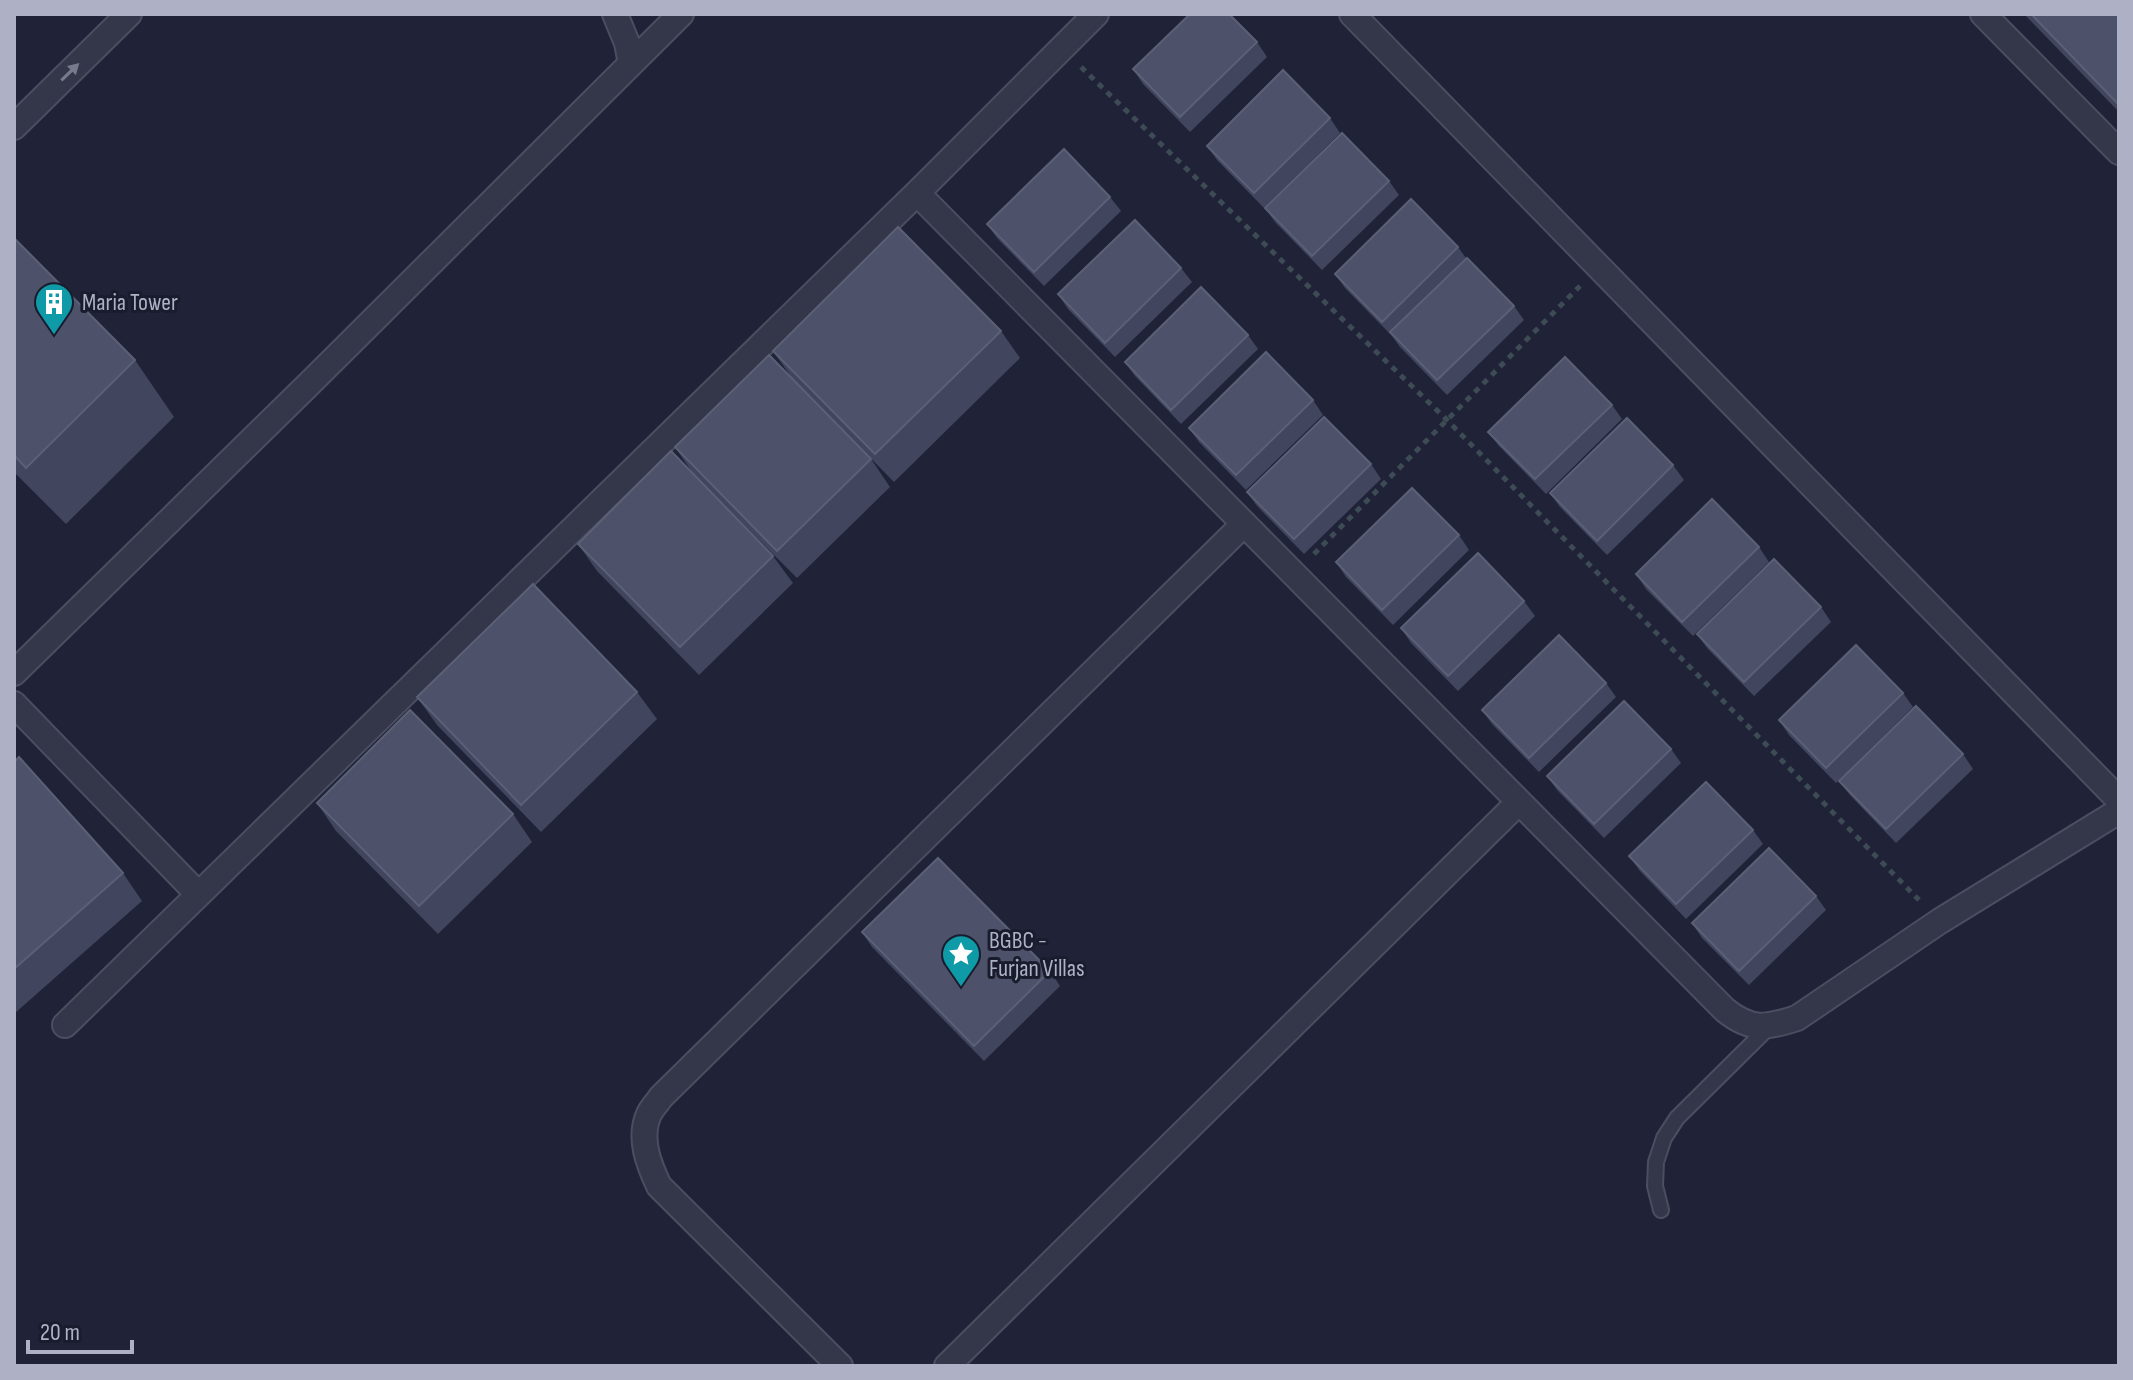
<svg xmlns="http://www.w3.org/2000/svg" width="2133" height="1380" viewBox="0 0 2133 1380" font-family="'Sofia Sans Condensed',sans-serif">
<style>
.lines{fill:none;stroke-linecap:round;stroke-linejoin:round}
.service-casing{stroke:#4b4e60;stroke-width:18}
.minor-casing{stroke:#4b4e60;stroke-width:28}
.path{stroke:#3d4b54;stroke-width:5;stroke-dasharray:6 6;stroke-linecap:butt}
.service{stroke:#343649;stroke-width:14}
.minor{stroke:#343649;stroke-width:24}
.wall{fill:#41455e}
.building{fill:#4d5169;stroke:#5c6077;stroke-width:2}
.oneway{fill:#77798d}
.labels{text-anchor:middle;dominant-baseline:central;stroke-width:6;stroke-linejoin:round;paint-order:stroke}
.poi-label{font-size:24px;fill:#aeb0c5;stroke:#191c2d;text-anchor:start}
</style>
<rect width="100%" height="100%" fill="#202338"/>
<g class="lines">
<g class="service-casing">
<path id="service" d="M1661 1210 1655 1186 1656 1162 1664 1138 1677 1118 1770 1026"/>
</g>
<g class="minor-casing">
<path id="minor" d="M615 14 627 43 631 64
M1352 14 2119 800
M1983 14 2119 152
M14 127 129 14
M917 193 1725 1010C1751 1031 1767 1028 1797 1018L1940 921 2119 811
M14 673 309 384 681 14
M14 704 198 894
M65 1025 917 193 1096 14
M840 1366 659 1186C649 1165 638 1138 649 1114 652 1108 657 1103 661 1097L1244 524
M947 1366 1519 802"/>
</g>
<path class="path" d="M1081 67 1447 420 1919 900
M1314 554 1580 286"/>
<use href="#service" class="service"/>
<use href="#minor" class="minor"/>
</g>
<path class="wall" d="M2024 14H2119V112Z
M1257 42 1267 57 1190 132 1143 84 1133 69Z
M1330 118 1340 133 1264 208 1217 160 1207 146Z
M1389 181 1399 195 1322 270 1275 222 1265 208Z
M1110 197 1121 211 1044 286 997 238 987 224Z
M14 238 135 360 174 417 66 524 14 472Z
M1458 247 1466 258 1514 306 1524 320 1447 395 1400 347 1392 336 1345 288 1335 274Z
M1181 268 1192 282 1115 357 1068 309 1058 294Z
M1001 331 1020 358 894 482 792 378 773 351Z
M1248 335 1258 349 1181 424 1135 376 1125 362Z
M1313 400 1323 415 1246 490 1199 442 1189 428Z
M1612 405 1622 419 1546 494 1499 446 1488 432Z
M675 447 871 459 890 487 797 578 694 475Z
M1371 464 1381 479 1304 554 1257 506 1247 492Z
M1673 465 1684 480 1607 555 1560 507 1550 493Z
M1459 535 1469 550 1393 625 1346 577 1336 562Z
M578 544 773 556 793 583 699 675 597 571Z
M1759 547 1769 562 1693 636 1646 589 1636 574Z
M1524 601 1535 616 1458 691 1411 643 1401 628Z
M1821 607 1831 622 1754 696 1707 648 1697 634Z
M1606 683 1616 697 1539 772 1492 724 1482 710Z
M637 692 657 719 541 832 437 725 417 697Z
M1903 693 1913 707 1836 783 1789 735 1779 720Z
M1671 749 1681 763 1604 838 1557 790 1547 776Z
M1963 754 1973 769 1896 843 1850 795 1839 781Z
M14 762 123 873 142 901 15 1013 14 1011Z
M317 803 513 814 532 842 438 934 336 831Z
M1753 830 1763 844 1686 919 1640 871 1629 856Z
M1816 896 1826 910 1749 985 1702 938 1692 923Z
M862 932 1050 971 1060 986 984 1061 872 947Z"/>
<path class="building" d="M1190 14H1229L1257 42 1180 117 1133 69Z
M2031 14H2119V105Z
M1283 70 1330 118 1254 193 1207 146Z
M1342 133 1389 181 1312 256 1265 208Z
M1064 149 1110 197 1034 272 987 224Z
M1411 199 1458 247 1382 322 1335 274Z
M1135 220 1181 268 1105 343 1058 294Z
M898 227 1001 331 875 454 773 351Z
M14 238 135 360 26 468 14 455Z
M1467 258 1514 306 1437 380 1390 332Z
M1201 287 1248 335 1171 410 1125 362Z
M1266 352 1313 400 1236 475 1189 428Z
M769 355 871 459 777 551 675 447Z
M1565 357 1612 405 1535 479 1488 432Z
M1324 417 1371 464 1294 539 1247 492Z
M1627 418 1673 465 1597 541 1550 493Z
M671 451 773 556 680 647 578 544Z
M1412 488 1459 535 1382 610 1336 562Z
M1712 499 1759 547 1682 622 1636 574Z
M1478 553 1524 601 1448 676 1401 628Z
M1774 559 1821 607 1744 682 1697 634Z
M533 584 637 692 521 805 417 697Z
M1559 635 1606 683 1529 758 1482 710Z
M1856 645 1903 693 1826 768 1779 720Z
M1624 701 1671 749 1594 824 1547 776Z
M1916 706 1963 754 1886 829 1839 781Z
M410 710 513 814 419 906 317 803Z
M19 757 123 873 14 969V762Z
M1706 782 1753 830 1676 904 1629 856Z
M1769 848 1816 896 1739 971 1692 923Z
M938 858 1050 971 974 1046 862 932Z"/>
<defs><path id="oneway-solid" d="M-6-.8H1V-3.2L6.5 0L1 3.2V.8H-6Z" transform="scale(2)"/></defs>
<use class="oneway" href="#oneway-solid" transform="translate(70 72) rotate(-44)"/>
<defs>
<g id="building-pin" transform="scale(2)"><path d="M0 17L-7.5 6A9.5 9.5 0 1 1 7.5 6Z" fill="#0f9aa8" stroke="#191c2d"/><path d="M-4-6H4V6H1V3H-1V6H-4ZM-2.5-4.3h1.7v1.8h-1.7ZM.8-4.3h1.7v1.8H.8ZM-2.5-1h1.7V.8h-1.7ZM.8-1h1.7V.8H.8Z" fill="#fff"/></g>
<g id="sight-pin" transform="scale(2)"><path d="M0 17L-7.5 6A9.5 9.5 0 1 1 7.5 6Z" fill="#0f9aa8" stroke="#191c2d"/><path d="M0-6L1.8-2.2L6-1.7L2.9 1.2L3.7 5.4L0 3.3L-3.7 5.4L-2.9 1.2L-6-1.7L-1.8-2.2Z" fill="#fff"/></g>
</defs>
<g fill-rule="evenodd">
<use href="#building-pin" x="54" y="302"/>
<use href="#sight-pin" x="961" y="954"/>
</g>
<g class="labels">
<g class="poi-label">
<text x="82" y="302">Maria Tower</text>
<text x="989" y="940">BGBC -<tspan x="989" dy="28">Furjan Villas</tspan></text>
</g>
</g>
<rect width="2133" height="1380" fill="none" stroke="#aeb0c5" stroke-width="32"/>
<path d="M28 1340v12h104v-12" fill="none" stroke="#aeb0c5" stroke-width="4"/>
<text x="40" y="1340" font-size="24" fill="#aeb0c5" stroke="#191c2d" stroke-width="6" paint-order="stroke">20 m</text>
</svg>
